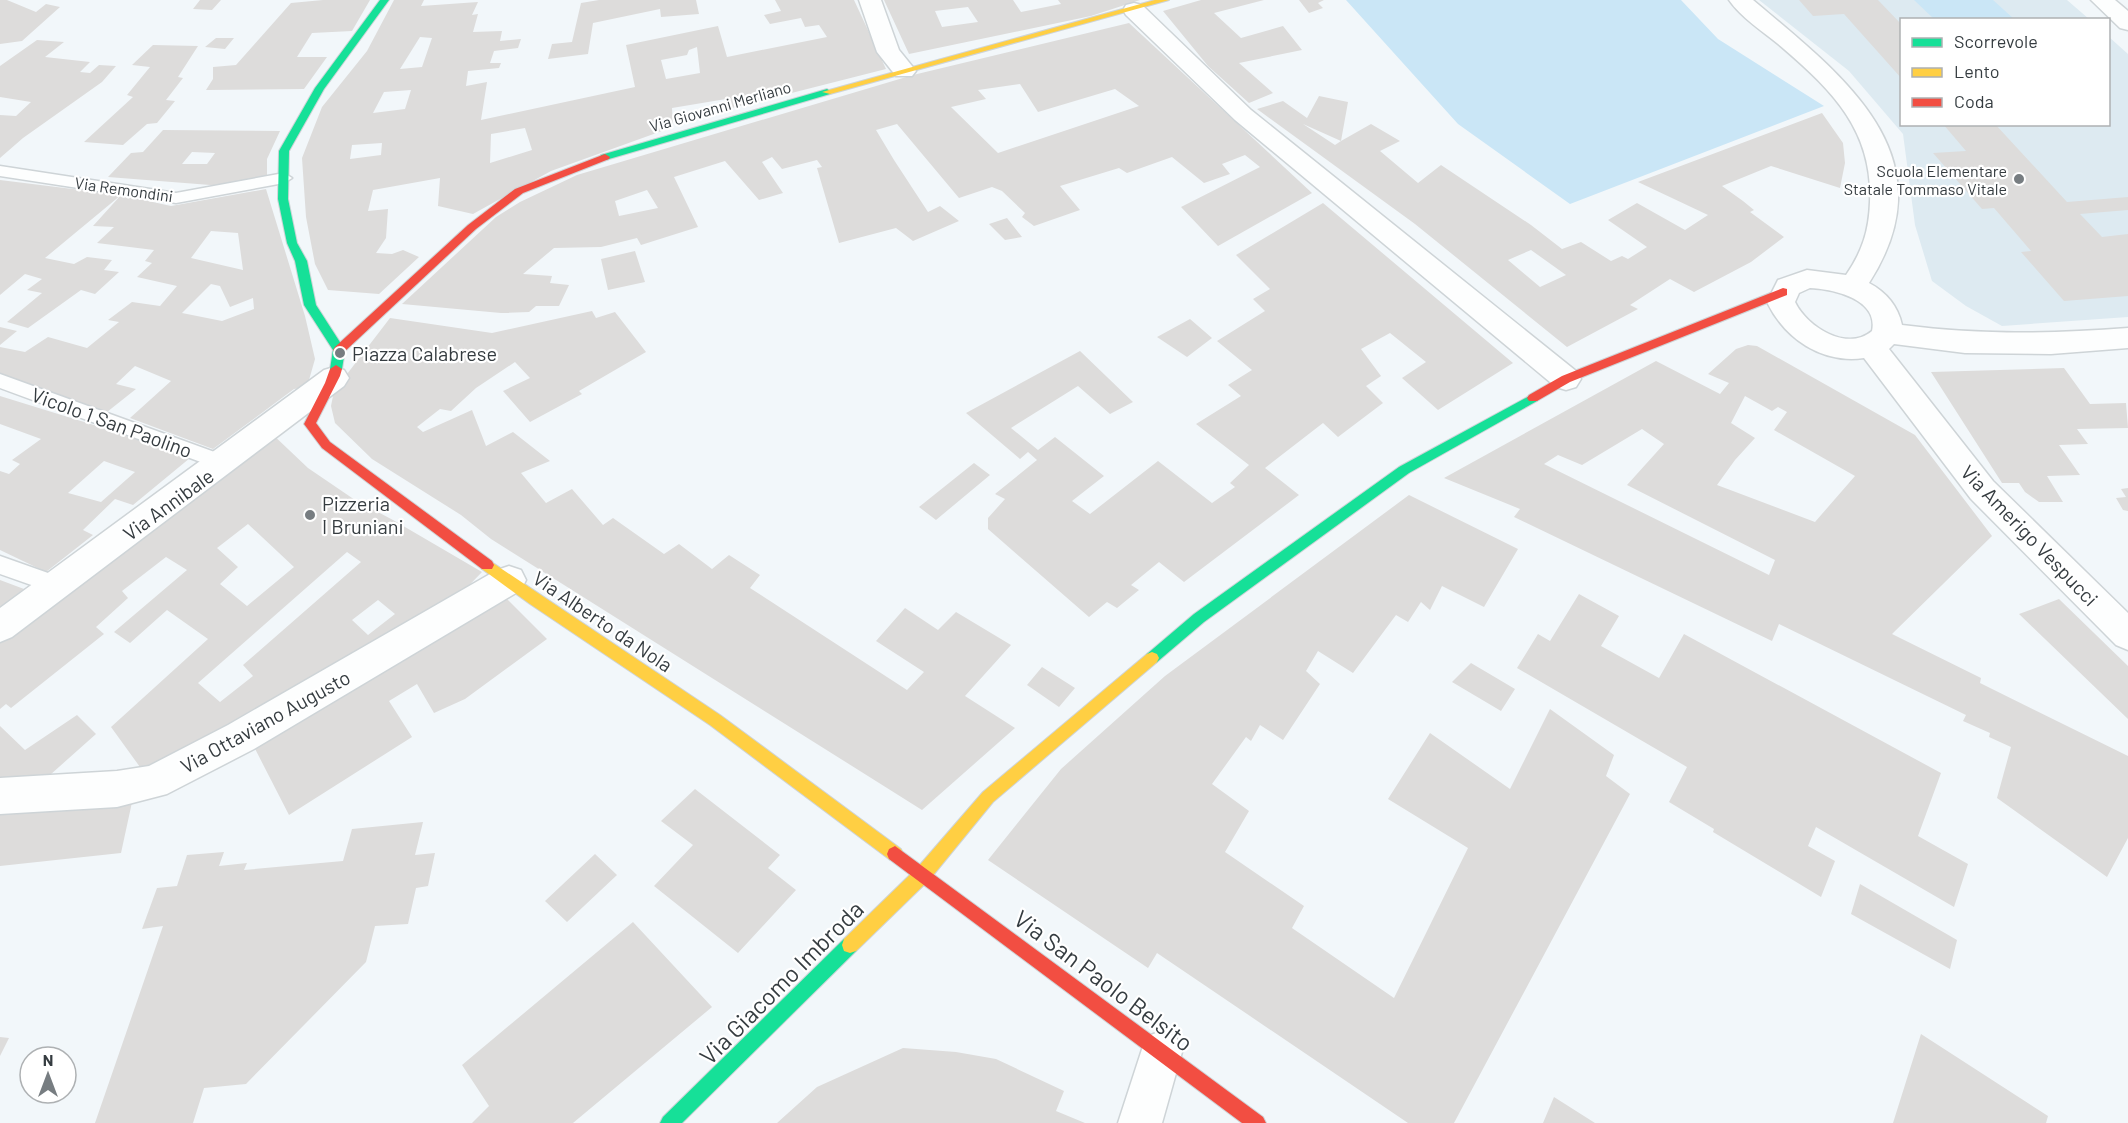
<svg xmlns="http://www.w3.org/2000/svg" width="2128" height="1123" viewBox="0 0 2128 1123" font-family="Barlow,sans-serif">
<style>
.built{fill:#ddeaf1}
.green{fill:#cae6f6}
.building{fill:#dddcdb;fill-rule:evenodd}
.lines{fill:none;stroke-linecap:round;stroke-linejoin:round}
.lane-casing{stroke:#ced4d7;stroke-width:3}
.street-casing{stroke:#ced4d7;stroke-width:3}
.fast-casing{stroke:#ced4d7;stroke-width:2}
.slow-casing{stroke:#ced4d7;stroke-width:2}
.jam-casing{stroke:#ced4d7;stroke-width:2}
.lane{fill:#fdfefe;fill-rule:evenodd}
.street{fill:#fdfefe;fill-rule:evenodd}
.fast{fill:#16e098;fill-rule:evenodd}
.slow{fill:#ffcf43;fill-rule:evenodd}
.jam{fill:#f24e42;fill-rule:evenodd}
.poi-dot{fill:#777d81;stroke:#fff;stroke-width:2}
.labels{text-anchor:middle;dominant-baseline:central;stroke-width:4.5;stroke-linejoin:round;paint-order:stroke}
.far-street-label{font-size:16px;fill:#353c40;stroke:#fff}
.far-poi-label{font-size:16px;fill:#353c40;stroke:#fff;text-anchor:end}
.poi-label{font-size:20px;fill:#353c40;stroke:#fff;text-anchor:start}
.street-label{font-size:20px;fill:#353c40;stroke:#fff}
.near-street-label{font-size:24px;fill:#353c40;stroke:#fff}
</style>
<rect width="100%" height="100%" fill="#f2f7fa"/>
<path class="built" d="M1759 0H2067L2089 19 1902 20V124H2108L2109 37 2128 54V317L2002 326 1966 306 1932 281 1915 225 1903 134 1849 71Z"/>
<path class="green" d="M1346 0H1681L1718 39 1824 106 1570 204 1458 124Z
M1914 0H1993L2014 19H1934Z"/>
<path class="building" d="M0 0H7L36 12 46 4 60 7 22 41 0 44Z
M200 0H221L212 10 193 9Z
M323 0H370L352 31 312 33 297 57H327L304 89 206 90 213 79V67L236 65 291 3Z
M394 0H424L421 6 478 2 472 15 478 14 473 32 502 31 500 41 521 39 518 48 494 51 490 63H501L499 68 468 71 466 86 487 82 481 120 635 87 626 45 718 26 727 57 827 37 819 25 805 27 801 18 770 24 764 15 781 11 775 0H854L886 69 728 109 726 99 672 108 673 127 551 171 473 214 438 206 440 178 373 190 368 211 388 209 386 238 376 253 392 254 403 250 419 257 379 294 328 290 315 264 306 217 302 158 322 107 367 51ZM420 37 432 38 422 67 400 69ZM697 47 700 73 666 79 661 60 687 55 689 50ZM411 90 405 109 373 113 384 92ZM525 128 532 150 490 163 491 134ZM382 143 381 155 350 159 352 145Z
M599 0H696L699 14 661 17 660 9 593 23 588 54 548 59 552 44 572 42 581 3Z
M884 0H1013L1021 12 1061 4 1058 0H1140L1091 16 909 54ZM968 7 978 22 942 27 935 11Z
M1201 0H1264L1214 13 1241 38 1283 26 1302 50 1239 63 1273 93 1249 103 1208 66 1163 11Z
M1299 0H1324L1318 3 1323 8 1309 13Z
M1799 0H1878L1902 25V79L1844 14 1813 16Z
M1129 23 1312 193 1218 246 1181 207 1260 167 1245 155 1222 164 1230 174 1204 183 1172 157 1127 173 1119 168 1060 186 1080 210 1034 226 1022 217 1025 213 1002 191 992 187 959 198 897 124 876 130 894 160 928 212 940 206 959 221 913 241 896 228 839 243 817 168 822 167 817 160 782 169 772 157 762 162 783 193 759 200 725 161 674 177 698 227 641 245 637 238 601 247 554 248 523 274 552 276 550 283 569 285 559 306H536L529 312 501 313 402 304 496 217 520 202 577 175 913 75ZM1020 84 1038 112 1115 89 1139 106 998 153 951 107 986 99 978 90ZM647 190 658 208 619 216 615 201Z
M216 38H234L225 49 205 47Z
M37 40 64 42 45 57 90 62 80 72 90 73 99 65 116 66 102 82 23 138 0 158V115L16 116 31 102 0 97V66Z
M153 45 198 46 178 77 183 78 166 100 175 101 157 123 147 124 123 145 84 142 133 97 127 95 150 67 132 65Z
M1319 96 1348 102 1341 141 1371 124 1400 141 1380 151 1418 183 1441 165 1531 225 1562 249 1581 242 1611 261 1622 256 1628 259 1647 247 1608 220 1637 203 1685 230 1708 215 1638 182 1822 113 1843 143 1845 163 1840 188 1771 166 1722 186 1743 201 1754 210 1750 212 1784 237 1751 262 1694 292 1670 279 1630 305 1638 309 1567 347 1415 224 1257 109 1283 101 1307 118ZM1303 124 1341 141 1335 145ZM1531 250 1566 275 1540 287 1508 260Z
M1943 124H1995L2067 202 2128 197V210L2080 214 2102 237 2128 234V296L2064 301 2021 252 2031 251 1994 208 1982 209 1933 153 1966 151Z
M163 130 280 131 267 159V177L223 186 108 177 131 153 143 152ZM192 152 215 153 207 164H182Z
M0 180 121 195 45 258 74 264 87 257 112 260 104 270 119 272 95 294 81 290 28 328 7 322 42 293 27 290 42 279 25 274 0 295Z
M266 189 305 316 315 359 307 387 294 389 213 449 130 418 171 381 135 366 116 384 136 389 107 412 0 375V347L25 352 48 337 87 348 119 322 108 320 132 302 160 306 177 286 137 277 152 263 145 261 154 250 97 243 114 227 93 226 121 195 171 206ZM211 231 238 233 243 270 191 258ZM211 284 220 286 230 307 253 298 254 309 222 321 182 313Z
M1323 203 1513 363 1438 410 1402 378 1426 362 1390 333 1361 349 1381 376 1366 386 1383 403 1338 437 1323 423 1265 468 1299 495 1184 582 1159 562 1131 585 1139 590 1117 608 1107 602 1089 617 988 529V518L1005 499 995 494 1037 460 1028 452 1020 459 966 413 1080 351 1133 402 1110 414 1078 386 1011 428 1038 450 1055 437 1104 476 1072 501 1090 514 1158 461 1212 503 1235 487 1230 483 1249 465 1196 424 1241 396 1228 385 1252 370 1217 341 1265 311 1253 299 1270 289 1236 255Z
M1007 218 1022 237 1005 240 989 224Z
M635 251 645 282 608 290 601 259Z
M592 311 596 318 615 312 646 352 579 391 582 394 530 422 503 391 530 378 515 362 476 388 451 411 440 409 417 427 423 432 472 410 486 446 513 432 550 461 521 473 546 503 572 489 603 525 613 518 664 554 679 544 712 569 729 555 760 575 750 588 907 690 924 672 876 641 905 608 938 630 956 612 1011 645 965 696 1015 728 922 810 491 539 461 515 372 459 335 423 331 406 334 391 390 318 492 333Z
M1190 319 1212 338 1187 357 1157 337Z
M0 327 17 331 0 345Z
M1748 345 1757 346 1915 435 1992 536 1892 634 1981 678 1980 683 2128 756V838L2107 877 1997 798 2011 747 1989 737 1990 733 1963 721 1966 715 1779 624 1772 641 1514 517 1520 509 1444 478 1656 361 1720 394 1729 383 1708 374 1736 349ZM1745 396 1772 411 1778 407 1787 412 1774 430 1855 476 1815 522 1717 485 1735 460 1755 438 1731 423ZM1642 429 1664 444 1627 485 1775 560 1769 575 1544 464 1558 455 1582 465Z
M2064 368 2090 404 2126 403 2128 428 2077 429 2088 444 2059 445 2080 475 2047 476 2063 502H2039L2025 492 2019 483H2002L1931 372Z
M0 396 97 426 190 458 133 505 115 499 83 530 93 535 46 572 0 550V471L9 474 20 464 12 460 41 439 0 424ZM104 461 135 472 101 502 68 493Z
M269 431 308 468 355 500 393 520 482 572 452 603 145 774 111 727 208 639 167 610 130 643 114 632 187 570 166 557 122 591 128 598 96 627 104 634 11 708 6 704 0 709V635ZM248 524 294 567 247 606 220 584 238 567 217 548ZM347 552 361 562 243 665 253 676 220 702 198 683ZM378 600 395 614 368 635 352 620Z
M974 463 990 475 936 520 919 507Z
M2128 488V511L2123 510 2116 498 2126 497 2121 489Z
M1409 495 1518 549 1484 607 1442 586 1430 610 1421 602 1408 622 1396 615 1353 673 1318 651 1306 671 1320 684 1283 740 1260 725 1251 741 1246 737 1212 784 1249 811 1225 852 1304 906 1292 928 1394 998 1468 848 1388 799 1430 733 1510 789 1550 709 1614 755 1606 776 1630 794 1454 1123H1408L1157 953 1148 968 988 860 1061 769 1165 676Z
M0 580 24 589 0 608Z
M1579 594 1619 616 1601 646 1659 678 1684 634 1941 773 1918 836 1968 864 1954 907 1816 827 1808 846 1835 861 1821 897 1713 832 1714 829 1669 802 1687 767 1517 668 1538 634 1550 641Z
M505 597 547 639 465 699 434 713 417 684 389 701 412 737 289 815 251 741Z
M2059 599 2128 666V719L2019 614Z
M1471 663 1515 689 1501 711 1452 682Z
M1042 667 1075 688 1059 707 1027 685Z
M77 715 96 734 41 783 0 784V726L25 750Z
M695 789 780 855 768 868 796 890 738 953 654 886 693 845 661 821Z
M134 793 121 853 0 866V807Z
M423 822 415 855 435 853 428 886 416 888 408 924 375 926 366 962 246 1084 204 1088 193 1123H95L163 926 142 929 157 888 177 886 187 855 224 852 219 866 247 863 244 870 343 861 352 829Z
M595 854 617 875 567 922 545 901Z
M1860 884 1957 940 1950 969 1851 914Z
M633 922 712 1007 573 1123H472L489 1106 462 1065Z
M1921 1034 2048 1116 2046 1123H1893Z
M0 1037 9 1038 0 1056Z
M903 1048 956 1052 996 1059 1064 1091 1056 1111 1085 1123H777L817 1087Z
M1554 1097 1595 1123H1543Z"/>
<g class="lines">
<g class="lane-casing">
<path id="lane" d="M0 166 176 193 284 173 292 178 284 183 176 203 0 176Z
M0 374 231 458 234 463 231 468 224 471 217 468 0 388Z
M0 556 65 579 68 585 65 591 57 594 0 574Z"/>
</g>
<g class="street-casing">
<path id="street" d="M859 0H881L899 50 916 71 912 76H896L877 52Z
M1729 0H1753C1843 76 1951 155 1869 283 1886 292 1898 306 1902 325 1980 335 2049 334 2128 328V348L2051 354 1965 353 1894 344 1889 349 1993 481 2128 613V650L2116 645 1971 499 1864 358C1822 364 1785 339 1767 302L1778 280 1807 270 1846 275C1862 252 1869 231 1870 202 1873 132 1834 92 1784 49 1767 34 1742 19 1729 0ZM1810 288C1833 289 1879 299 1872 331 1847 352 1807 327 1795 302L1799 293Z
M2091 0H2115L2128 11V30L2120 28Z
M1134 3 1142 5 1251 110 1576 371 1581 379 1576 387 1566 390 1556 387 1235 120 1126 15 1123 10 1126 5Z
M334 367 344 370 349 378 344 386 12 637 0 642V608L324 370Z
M509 566 521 570 526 580 521 590 254 749 167 794 117 807 0 814V778L117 771 149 766 228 725 497 570Z
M1161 1031 1176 1037 1182 1052 1162 1123H1118L1146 1037Z"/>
</g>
<g class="fast-casing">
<path id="fast" d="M380 0H389L324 89 289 151 288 199 297 243 307 261 316 305 345 350 342 369 336 373 330 369 333 350 304 305 295 261 287 243 278 199 279 151 315 88Z
M827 89 832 92 830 94 609 159 605 160 600 157 601 155Z
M1533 394 1537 395 1539 398 1537 401 1409 473 1204 622 1157 662 1152 664 1147 662 1145 658 1147 654 1194 614 1399 467Z
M850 937 856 939 858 945 856 951 682 1123H660L663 1117 844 939Z"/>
</g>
<g class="slow-casing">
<path id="slow" d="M1155 0H1169L830 94 822 92Z
M487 559 720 715 901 849 903 854 901 859 895 862 889 859 710 725 530 604 482 569 480 565 482 561Z
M1152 652 1157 654 1159 658 1157 662 993 802 930 879 856 951 850 953 844 951 842 945 844 939 918 867 983 792 1147 654Z"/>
</g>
<g class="jam-casing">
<path id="jam" d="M605 154 610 157 609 159 523 193 476 229 343 353H335L333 350 335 347 468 225 515 189Z
M1783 288 1787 289V295L1570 382 1537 401H1529L1527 398 1529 395 1562 376Z
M336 365 342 369 340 376 316 423 330 442 492 561 494 565 492 569H482L322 448 304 424 325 383 330 369Z
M895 846 1263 1117 1266 1123H1242L889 859 887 854 889 849Z"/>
</g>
<use href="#lane" class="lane"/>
<use href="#street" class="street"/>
<use href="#fast" class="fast"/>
<use href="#slow" class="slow"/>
<use href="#jam" class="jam"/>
</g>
<g class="poi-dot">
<circle cx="2019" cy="179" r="6"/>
<circle cx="340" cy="353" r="6"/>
<circle cx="310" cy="515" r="6"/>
</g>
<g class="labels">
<g class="far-street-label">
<text transform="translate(720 106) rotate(-16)">Via Giovanni Merliano</text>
<text transform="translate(124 189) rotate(8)">Via Remondini</text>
</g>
<g class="far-poi-label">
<text x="2007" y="170">Scuola Elementare<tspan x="2007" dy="18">Statale Tommaso Vitale</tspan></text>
</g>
<g class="poi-label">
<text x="352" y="353">Piazza Calabrese</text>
<text x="322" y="503">Pizzeria<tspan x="322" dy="23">I Bruniani</tspan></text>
</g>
<g class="street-label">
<text transform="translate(112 422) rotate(20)">Vicolo 1 San Paolino</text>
<text transform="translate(168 504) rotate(-36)">Via Annibale</text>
<text transform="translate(2030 535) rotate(46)">Via Amerigo Vespucci</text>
<text transform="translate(603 621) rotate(34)">Via Alberto da Nola</text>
<text transform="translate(265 721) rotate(-29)">Via Ottaviano Augusto</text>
</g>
<g class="near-street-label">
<text transform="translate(1104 980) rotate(37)">Via San Paolo Belsito</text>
<text transform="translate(781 982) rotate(-45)">Via Giacomo Imbroda</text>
</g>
</g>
<rect x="1900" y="18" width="210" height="108" fill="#ffffff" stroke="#aeb1b3" stroke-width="1.5"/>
<rect x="1912" y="38" width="30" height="9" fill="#16e098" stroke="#aeb1b3" stroke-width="1.5"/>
<text x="1954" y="48" font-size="18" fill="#353c40">Scorrevole</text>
<rect x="1912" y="68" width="30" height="9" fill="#ffcf43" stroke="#aeb1b3" stroke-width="1.5"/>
<text x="1954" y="78" font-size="18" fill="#353c40">Lento</text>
<rect x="1912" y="98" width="30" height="9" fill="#f24e42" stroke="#aeb1b3" stroke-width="1.5"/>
<text x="1954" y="108" font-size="18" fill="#353c40">Coda</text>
<g transform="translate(48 1075)"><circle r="28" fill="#ffffff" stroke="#aeb1b3" stroke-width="1.5"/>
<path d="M0-4.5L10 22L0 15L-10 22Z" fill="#777d81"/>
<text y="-9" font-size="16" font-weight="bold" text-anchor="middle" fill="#353c40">N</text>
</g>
</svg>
